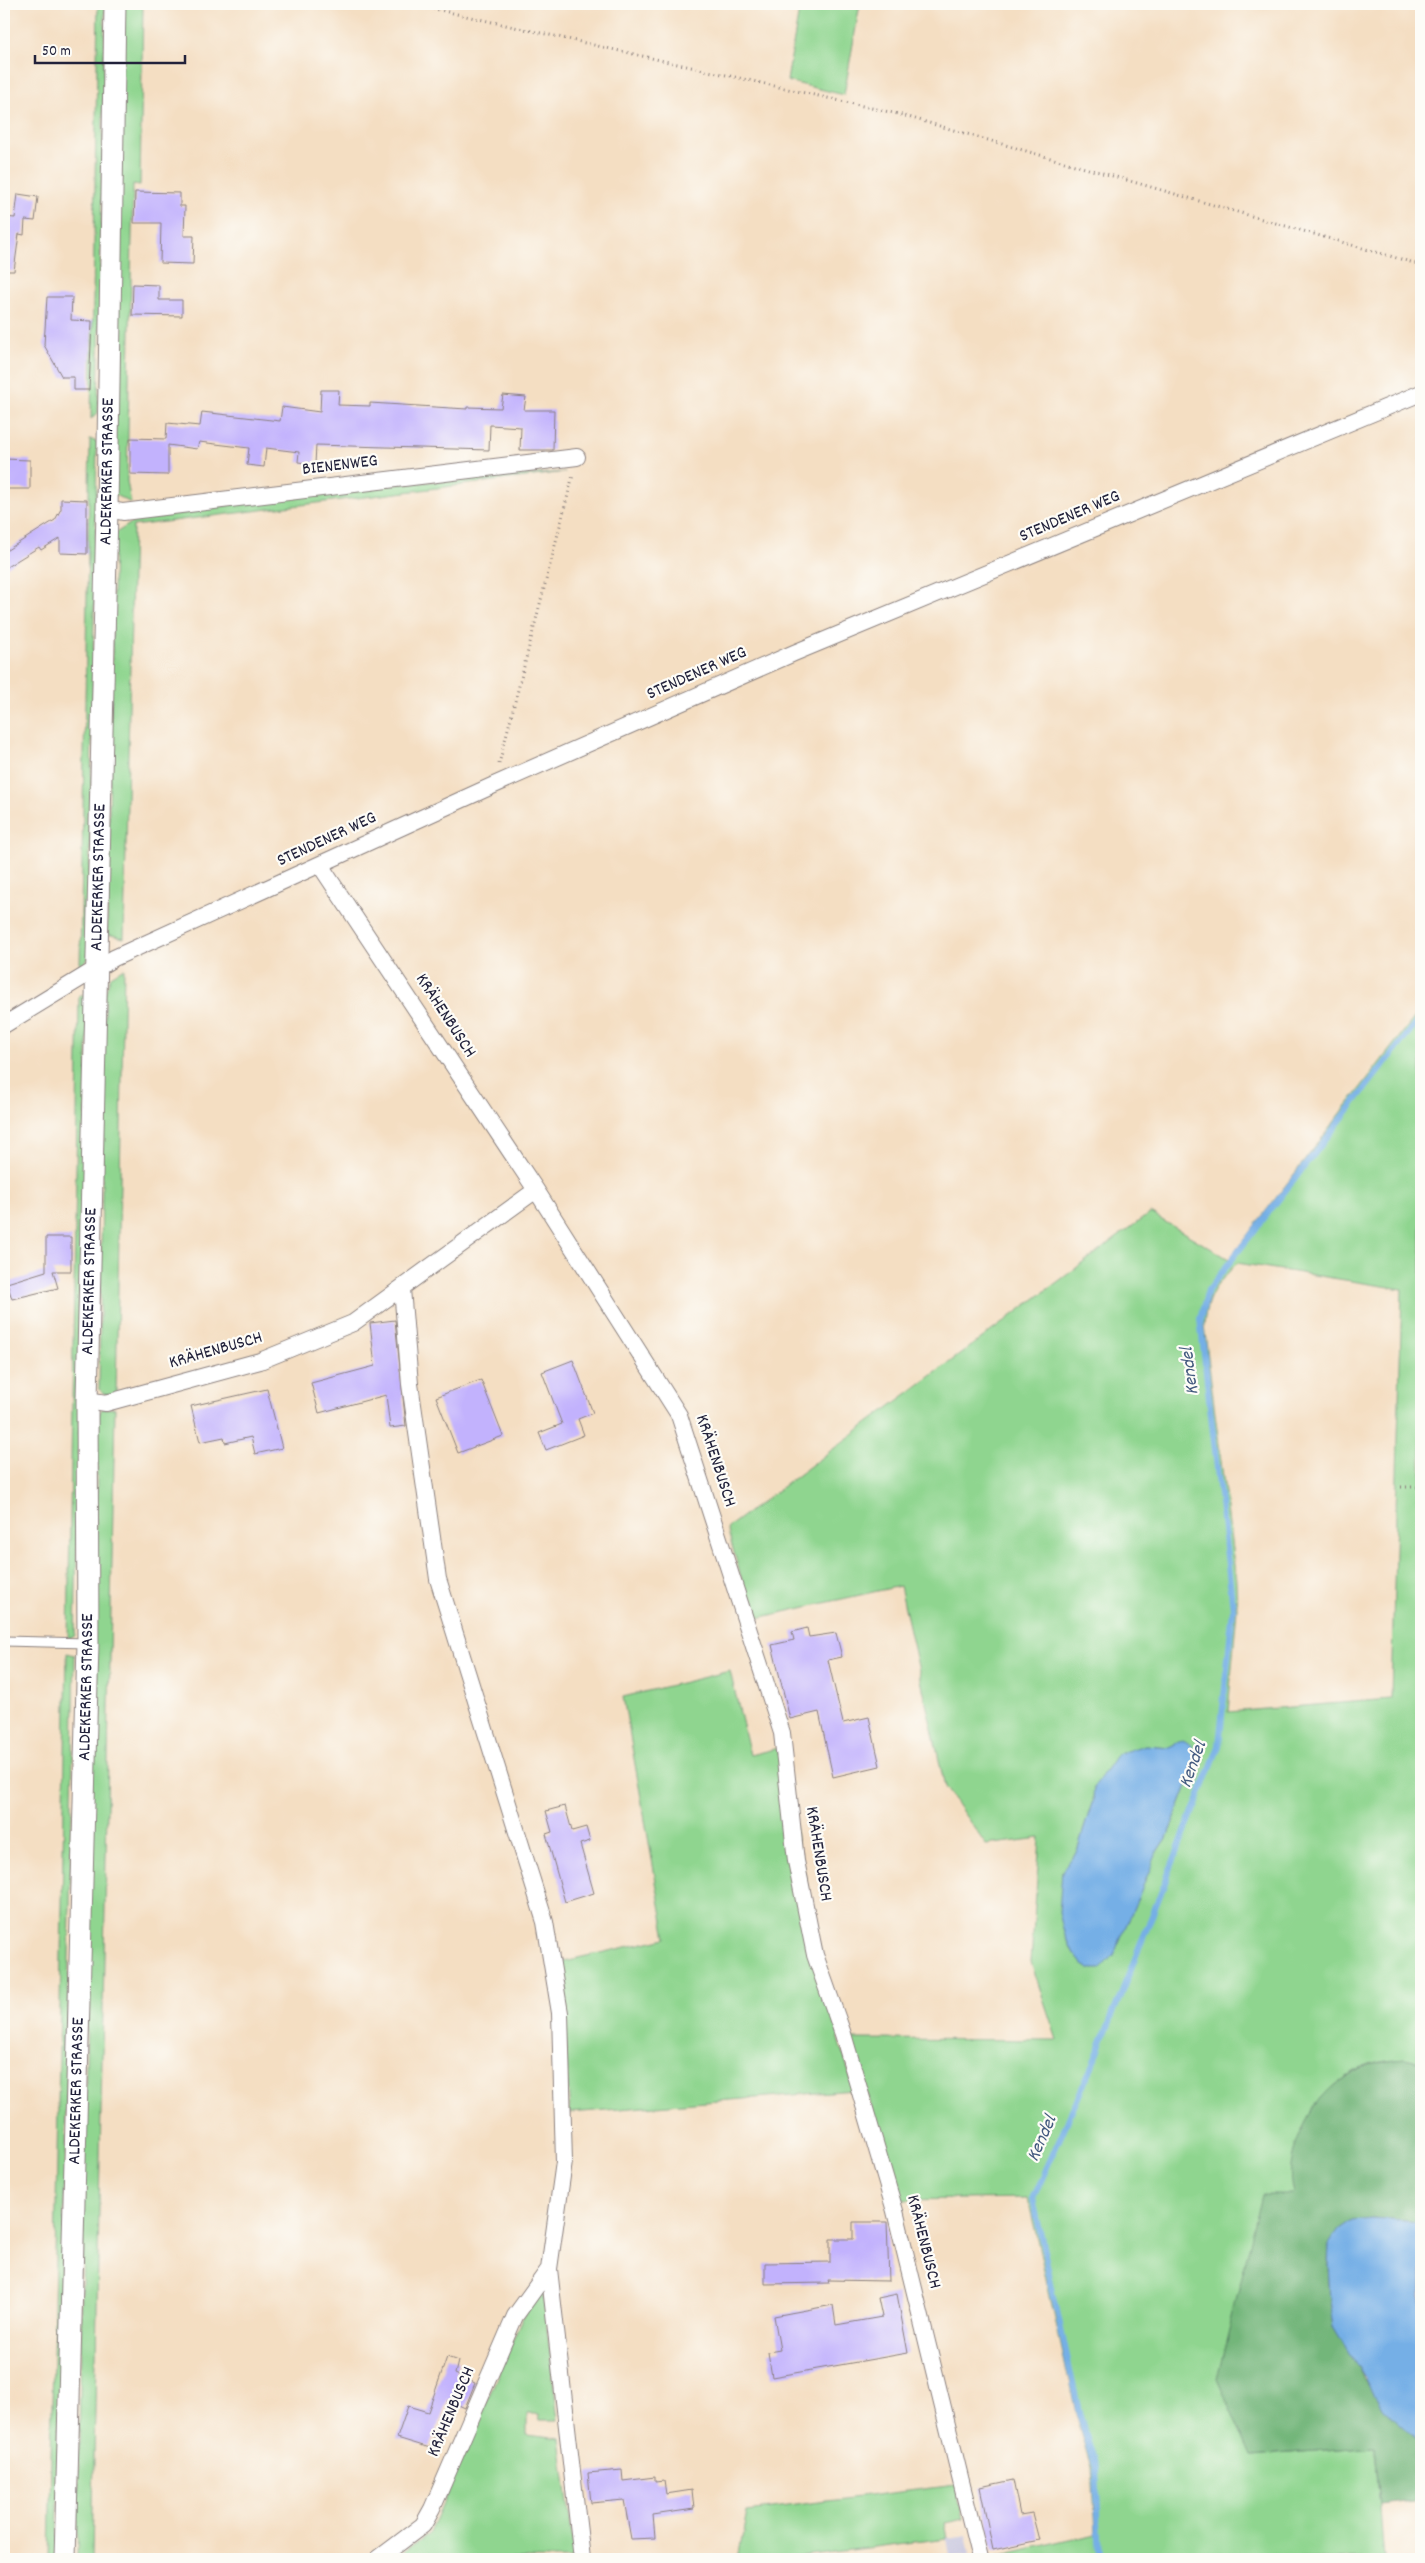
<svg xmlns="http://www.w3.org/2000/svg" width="1425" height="2563" viewBox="0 0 1425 2563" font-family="Dekko,sans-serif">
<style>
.industrial{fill:#c2c1dc}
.green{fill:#8fd58f;stroke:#587c65;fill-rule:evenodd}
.forest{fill:#73b67a;stroke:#4a6c5a}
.water{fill:#75afe6;stroke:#4c6890}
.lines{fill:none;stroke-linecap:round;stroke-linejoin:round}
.stream{stroke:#75afe6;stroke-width:6}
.building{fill:#c2b2fd}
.service-casing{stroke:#8b807e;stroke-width:11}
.minor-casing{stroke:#8b807e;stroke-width:18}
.tertiary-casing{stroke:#8b807e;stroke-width:23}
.path{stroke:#8b807e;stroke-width:3;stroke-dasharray:1 4;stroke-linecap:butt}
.service{stroke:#fff;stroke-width:9}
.minor{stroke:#fff;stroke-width:16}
.tertiary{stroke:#fff;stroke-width:21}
.labels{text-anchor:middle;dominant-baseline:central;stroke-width:4.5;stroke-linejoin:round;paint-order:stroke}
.street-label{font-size:18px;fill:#22223b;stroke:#fdfcf7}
.water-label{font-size:19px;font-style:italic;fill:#435a7f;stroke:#fdfcf7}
</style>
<rect width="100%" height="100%" fill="#fdfcf7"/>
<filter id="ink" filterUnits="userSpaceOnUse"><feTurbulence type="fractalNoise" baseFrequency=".02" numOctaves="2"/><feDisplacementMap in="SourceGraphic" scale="10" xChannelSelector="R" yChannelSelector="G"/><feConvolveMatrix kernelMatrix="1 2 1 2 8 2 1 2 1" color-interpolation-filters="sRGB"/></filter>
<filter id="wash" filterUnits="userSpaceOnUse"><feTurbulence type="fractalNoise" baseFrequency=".0096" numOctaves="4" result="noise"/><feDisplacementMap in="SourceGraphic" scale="20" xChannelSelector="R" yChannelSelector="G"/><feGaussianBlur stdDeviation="1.12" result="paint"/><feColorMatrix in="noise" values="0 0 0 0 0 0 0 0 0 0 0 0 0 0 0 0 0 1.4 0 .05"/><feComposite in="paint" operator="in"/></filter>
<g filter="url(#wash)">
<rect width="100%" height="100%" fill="#f4dec2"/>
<path class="industrial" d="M966 2535 970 2555 950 2556 947 2538Z"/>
<path class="green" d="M98 4H105L98 413 91 419Z
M122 4H143L140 185 133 184 127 481 131 503 113 494Z
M800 4H860L844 95 787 81Z
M90 439 97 442 88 959 80 966Z
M565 472 133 526 124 938 107 934 114 534 133 522 250 501 385 485Z
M124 968 116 1396 103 1394 99 1388 105 993 111 976Z
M79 995H85L88 1005 75 1636 68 1639Z
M1421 1009V2062C1366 2051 1317 2086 1299 2138 1292 2158 1288 2174 1294 2194L1252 2456 1375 2446 1384 2559H984L1096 2533 1092 2467 1076 2413 1028 2198 898 2200 851 2039 1057 2040 1031 1962 1040 1838 986 1845 945 1787 900 1586 753 1619 727 1528 1150 1213 1229 1259ZM1237 1263 1402 1289 1391 1699 1228 1712 1237 1609 1236 1581 1204 1325C1207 1293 1216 1286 1237 1263ZM1183 1741 1196 1762 1167 1838 1083 1965 1073 1952 1064 1932 1062 1871 1077 1851 1093 1800 1094 1787 1145 1745 1169 1747Z
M115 1408 92 2559H77L98 1415 102 1409Z
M67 1653 75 1655 57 2559H49Z
M730 1671 750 1755 778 1748 839 2039 854 2090 570 2113 560 1962 666 1938 623 1697Z
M542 2288 558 2420H540L539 2414H527V2435L560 2439 575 2559H394L430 2533 522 2319Z
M956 2485 963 2519 944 2523 947 2538 777 2559H738L747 2511Z"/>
<path class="forest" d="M1403 2059 1421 2062V2222L1371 2219 1329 2244 1328 2264 1330 2300 1334 2327 1357 2363 1363 2379 1421 2443V2500L1380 2505 1375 2446 1251 2456 1217 2379 1262 2194H1293C1288 2175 1291 2159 1297 2141 1316 2090 1350 2064 1403 2059Z"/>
<path class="water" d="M1183 1740C1193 1745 1196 1750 1196 1762L1167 1838 1157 1853 1114 1954 1101 1968H1089L1083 1965 1073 1952 1064 1932 1059 1913 1062 1871 1077 1851 1093 1800 1094 1787 1117 1754 1145 1745 1169 1747Z
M1371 2219 1421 2222V2443L1383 2409 1334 2327 1330 2301 1328 2264 1329 2244 1339 2230 1352 2221Z"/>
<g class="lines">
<path class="stream" d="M1100 2559 1096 2467 1079 2413 1033 2199 1098 2052 1219 1746 1233 1609 1200 1319 1208 1290 1421 1017"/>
</g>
<g id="blocks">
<path class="building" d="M135 192 180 193V206H185L184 236H194L193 264 160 263 161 223H134Z
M18 194 38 197 35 221 25 220 24 235 19 234 14 271H4V217L15 218Z
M133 284 159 285V300H182V316L132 315Z
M47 297H72L71 320 92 321 89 390H74V377H62L44 345Z
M321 390H339L338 405 370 406V403L467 409V407L501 408 503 395 526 397 524 410H554L553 450H520L521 427 490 425 489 450 316 445 315 464 298 462 299 452 266 448 264 467 247 465 249 448 199 442 197 449 168 445V475L130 474V438L166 439 167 423 200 426 202 412 280 421 282 407 320 412Z
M4 459 30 460V489H4Z
M61 499 87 500V554L60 553V538L41 550 39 547 5 568 4 552 55 520 61 509Z
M46 1237H71V1271H53L58 1288 12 1299 7 1283 46 1271Z
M395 1320 406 1426 390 1428 386 1395 319 1413 311 1383 375 1366 370 1323Z
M573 1360 593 1413 578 1419 584 1435 546 1450 539 1433 562 1424 542 1372Z
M481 1380 503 1436 458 1453 436 1397Z
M267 1389 282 1448 255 1454 251 1437 225 1443 224 1437 200 1442 191 1406Z
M807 1628 809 1637 836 1633 842 1657 828 1660 843 1723 869 1717 880 1766 833 1777 819 1712 790 1719 772 1645 794 1640 792 1632Z
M565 1806 572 1831 586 1827 590 1841 580 1844 594 1893 565 1902 546 1834 552 1832 546 1811Z
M853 2222H887L889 2281 828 2280 829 2283 765 2284V2263L830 2262V2239H853Z
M897 2294 908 2353 772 2377 768 2352 780 2350 774 2316 833 2305 836 2325 882 2317 878 2298Z
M447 2357 458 2361 455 2374 475 2383 465 2408 448 2400 430 2448 397 2438 408 2406 428 2412Z
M622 2470 623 2481 655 2477V2482L664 2481 666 2494 692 2490 694 2509 653 2515 655 2538 631 2539 624 2500 591 2503 588 2473Z
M1013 2480 1020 2515 1032 2513 1039 2540 993 2550 980 2487Z"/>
</g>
</g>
<g filter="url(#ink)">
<use href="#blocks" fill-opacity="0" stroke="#8b807e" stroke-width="1"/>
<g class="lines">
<g class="service-casing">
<path id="service" d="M4 1641 88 1643"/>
</g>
<g class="minor-casing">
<path id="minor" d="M107 509 123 512 577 457
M320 865 536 1190 679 1415 782 1733 796 1861 815 1955 843 2034 895 2211 980 2559
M4 1025 114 958 494 785 794 653 1421 393
M87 1400 106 1403 260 1361 353 1323 536 1190
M549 2269 582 2559
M378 2559 423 2525 432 2509 515 2316 549 2269 564 2162 560 2013 545 1922 438 1579 410 1384 402 1289"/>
</g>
<g class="tertiary-casing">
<g id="tertiary">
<path id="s1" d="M65 2559 88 1643 87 1400 107 509 115 4"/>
</g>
</g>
<path class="path" d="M413 4 898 114 1421 265
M1418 4 1421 6
M499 764 573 475
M1401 1487H1421"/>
<use href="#service" class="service"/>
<use href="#minor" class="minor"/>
<use href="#tertiary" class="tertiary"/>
</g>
</g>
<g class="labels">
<g class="street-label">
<text transform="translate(340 466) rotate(-7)">BIENENWEG</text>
<text stroke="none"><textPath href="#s1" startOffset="2088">ALDEKERKER STRASSE</textPath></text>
<text transform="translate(1070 517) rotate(-23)">STENDENER WEG</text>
<text transform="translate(697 674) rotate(-24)">STENDENER WEG</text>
<text transform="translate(327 840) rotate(-25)">STENDENER WEG</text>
<text stroke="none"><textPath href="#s1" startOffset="1682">ALDEKERKER STRASSE</textPath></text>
<text transform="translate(445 1016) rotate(57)">KRÄHENBUSCH</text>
<text stroke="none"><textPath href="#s1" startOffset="1278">ALDEKERKER STRASSE</textPath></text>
<text transform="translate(216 1351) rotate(-16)">KRÄHENBUSCH</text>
<text transform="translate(715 1461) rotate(72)">KRÄHENBUSCH</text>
<text stroke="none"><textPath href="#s1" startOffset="872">ALDEKERKER STRASSE</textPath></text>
<text transform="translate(818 1854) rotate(81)">KRÄHENBUSCH</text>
<text stroke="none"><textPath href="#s1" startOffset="468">ALDEKERKER STRASSE</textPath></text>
<text transform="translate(923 2242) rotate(76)">KRÄHENBUSCH</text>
<text transform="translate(452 2412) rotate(-67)">KRÄHENBUSCH</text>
</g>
<g class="water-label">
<text transform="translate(1191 1371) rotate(-97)">Kendel</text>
<text transform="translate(1194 1765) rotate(-70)">Kendel</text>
<text transform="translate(1043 2139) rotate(-66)">Kendel</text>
</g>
</g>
<rect width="1425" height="2563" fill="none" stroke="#fdfcf7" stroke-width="20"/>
<path d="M35 55v8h150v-8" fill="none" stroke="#22223b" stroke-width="2.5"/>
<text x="42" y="55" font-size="15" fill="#22223b" stroke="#fdfcf7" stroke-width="4" paint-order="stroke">50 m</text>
</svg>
